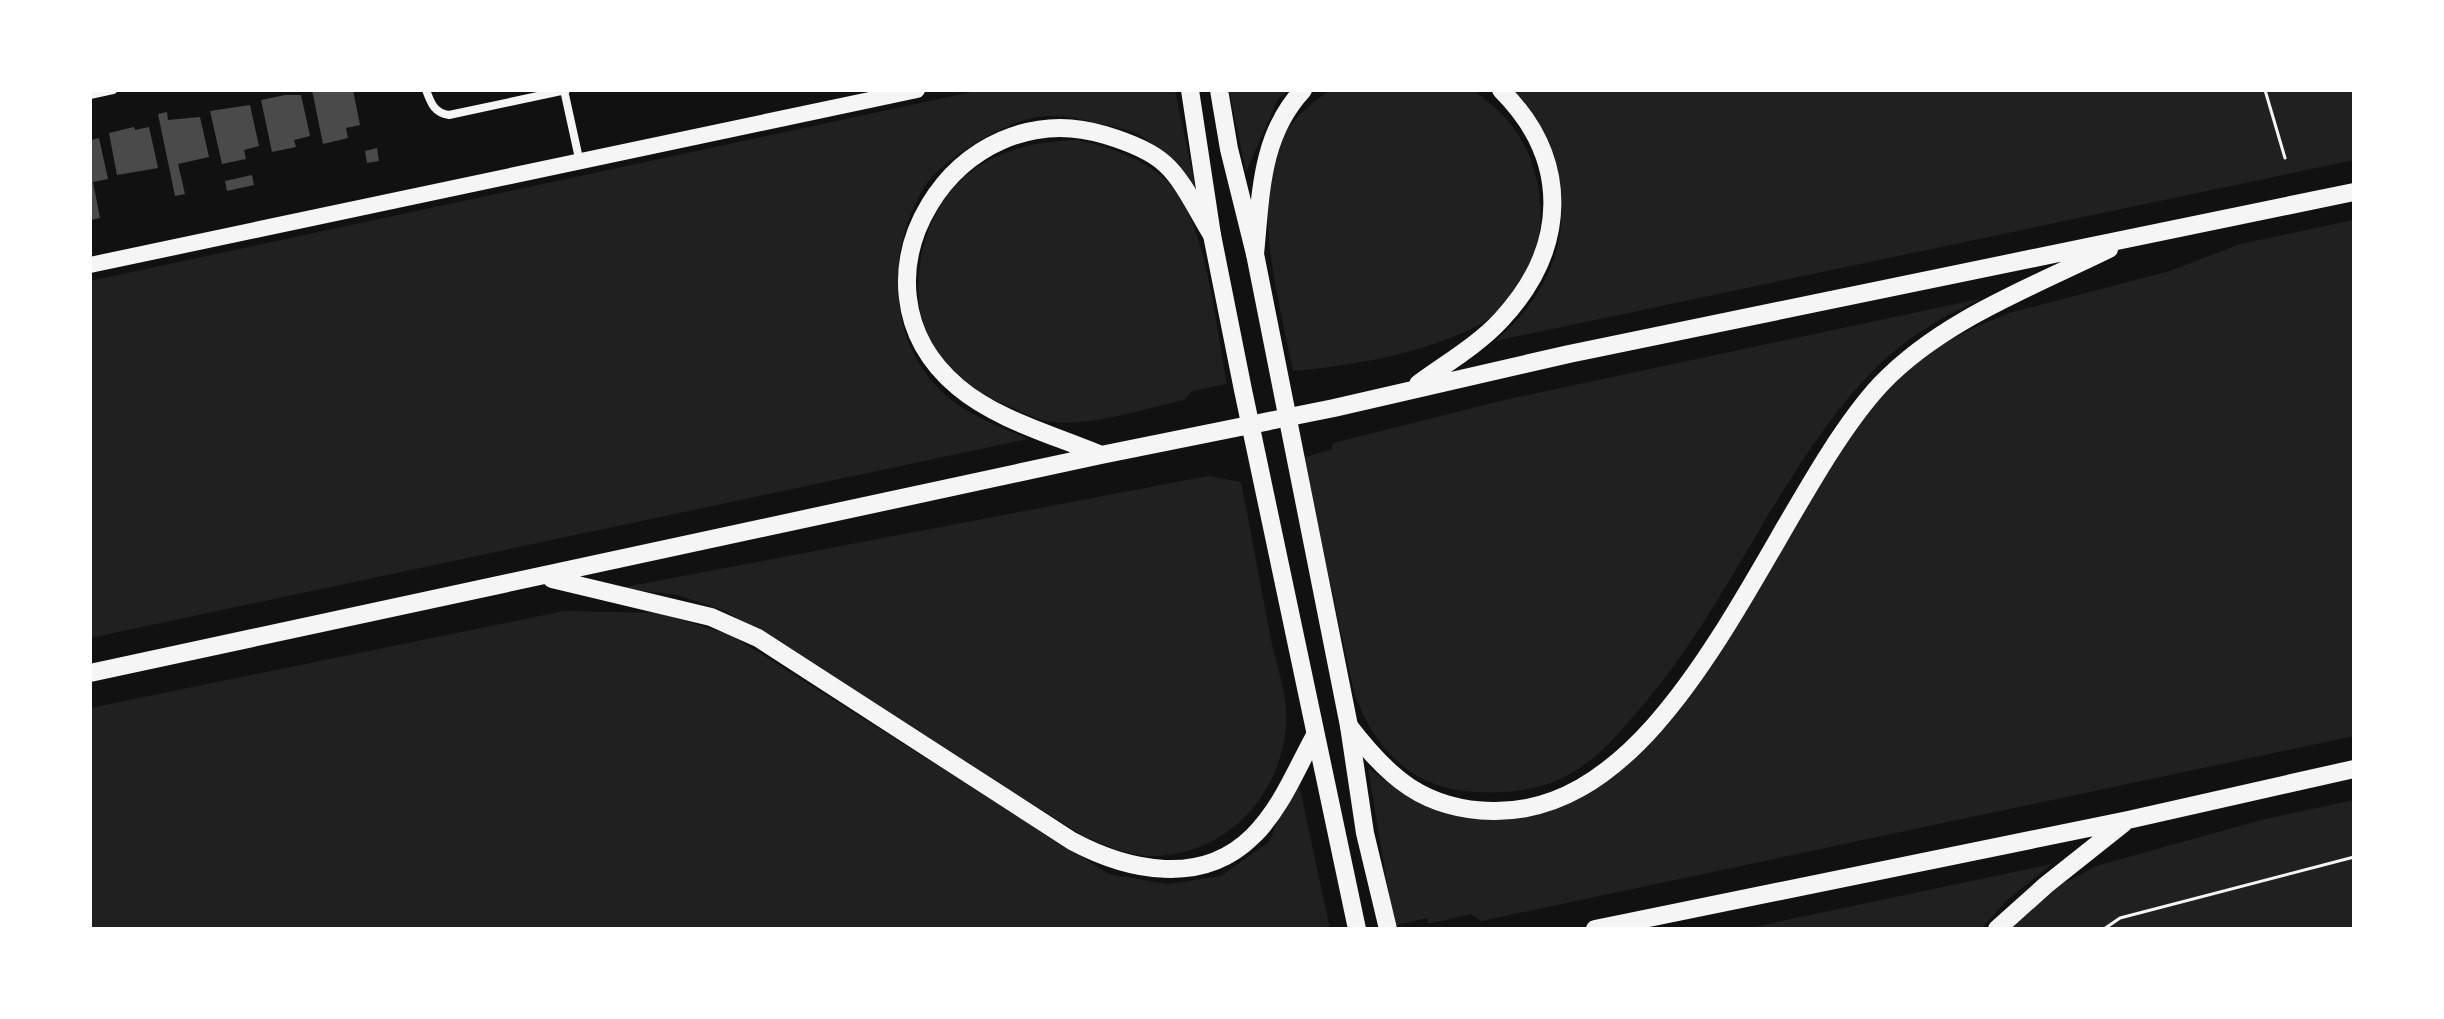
<svg xmlns="http://www.w3.org/2000/svg" width="2444" height="1019" viewBox="0 0 2444 1019" font-family="'PT Sans',sans-serif">
<style>
.green{fill:#202020}
.building{fill:#4a4a4a}
.lines{fill:none;stroke-linecap:round;stroke-linejoin:round}
.path{stroke:#f5f5f5;stroke-width:3}
.minor{stroke:#f5f5f5;stroke-width:8}
.secondary{stroke:#f5f5f5;stroke-width:16}
.primary{stroke:#f5f5f5;stroke-width:18}
.trunk{stroke:#f5f5f5;stroke-width:18}
</style>
<rect width="100%" height="100%" fill="#111"/>
<path class="green" d="M981 90H1175L1197 194C1181 173 1165 153 1143 137 1131 129 1111 127 1097 123 1078 118 1058 114 1037 117 1003 123 939 160 922 191 885 255 888 347 948 397 970 416 1001 427 1028 439L90 638V281Z
M1229 90H1289L1278 99 1246 172Z
M1331 90C1365 90 1400 90 1434 90 1446 90 1460 88 1471 90 1479 92 1488 103 1495 108 1554 157 1559 272 1492 317 1440 351 1354 366 1293 371 1281 311 1254 212 1275 153 1285 126 1307 105 1331 90Z
M1513 90H2354V160L1495 341C1562 285 1580 209 1542 130 1535 116 1523 103 1513 90Z
M1078 140C1110 147 1148 160 1171 185 1206 222 1217 333 1227 384L1192 391 1184 400C1143 409 1094 426 1052 422 1037 421 1020 410 1006 405 986 397 965 386 949 370 901 322 913 225 960 181 992 150 1036 141 1078 140Z
M2354 220V736L1481 921 1471 914 1428 924 1427 918 1394 926 1368 768 1398 790 1431 807 1503 816 1627 758 1853 426 1894 378 1944 343 1978 326 2009 313 2170 271 2240 244Z
M1983 298C1916 329 1883 354 1837 412 1762 509 1715 626 1632 718 1613 740 1591 764 1564 777 1534 793 1491 795 1457 790 1403 781 1371 741 1354 692L1303 458 1332 449 1333 443 1504 400Z
M1208 476 1241 482C1252 536 1261 590 1272 644 1278 670 1289 701 1286 728 1279 799 1223 857 1149 856 1127 855 1105 845 1085 837L725 611 678 595 620 588Z
M564 611 658 613 731 635 1109 874 1168 884 1221 876 1270 841 1296 770 1330 929H90V708Z
M2354 800V929H2008L2051 890 2096 866 2261 820Z
M2052 864 2007 900 1981 929H1744Z"/>
<path class="building" d="M312 90H353L360 125 346 128 348 138 323 144Z
M285 95H301L310 136 294 140 296 147 272 152 261 100Z
M250 105 259 146 244 150 246 159 222 164 210 111Z
M167 112 168 120 200 117 209 157 178 164 185 194 175 196 158 114Z
M134 127 135 130 149 127 158 168 117 175 109 133Z
M99 138 108 179 93 182 100 218 90 220V140Z
M377 148 379 161 367 163 365 151Z
M252 175 254 185 227 191 225 181Z"/>
<g class="lines">
<path class="path" d="M2265 90 2285 158
M2104 929 2120 918 2354 857"/>
<path class="minor" d="M426 90C431 103 434 113 449 115L566 90
M564 90 580 163
M90 95 113 90"/>
<path class="secondary" d="M90 265 917 90"/>
<path class="primary" d="M1190 90 1212 235 1243 390 1357 929
M1219 90 1229 149 1255 254 1349 726 1365 833 1388 929"/>
<path class="trunk" d="M1255 254C1261 195 1260 136 1303 90
M1418 384C1445 364 1478 345 1501 320 1568 248 1571 160 1501 90
M1101 455C1054 435 997 420 958 387 834 283 957 89 1105 135 1125 141 1150 150 1165 164 1184 181 1198 213 1212 235
M552 579 711 617 758 638 1072 841C1128 871 1202 887 1253 836 1280 810 1296 770 1314 737
M90 673 1101 455 1334 408 1569 354 2354 192
M1349 726C1388 777 1424 810 1493 811 1680 814 1771 502 1881 384 1942 320 2032 287 2109 249
M1595 929 2128 820 2354 769
M1997 929 2046 885 2124 823"/>
</g>
<rect width="2444" height="1019" fill="none" stroke="#ffffff" stroke-width="184"/>
</svg>
